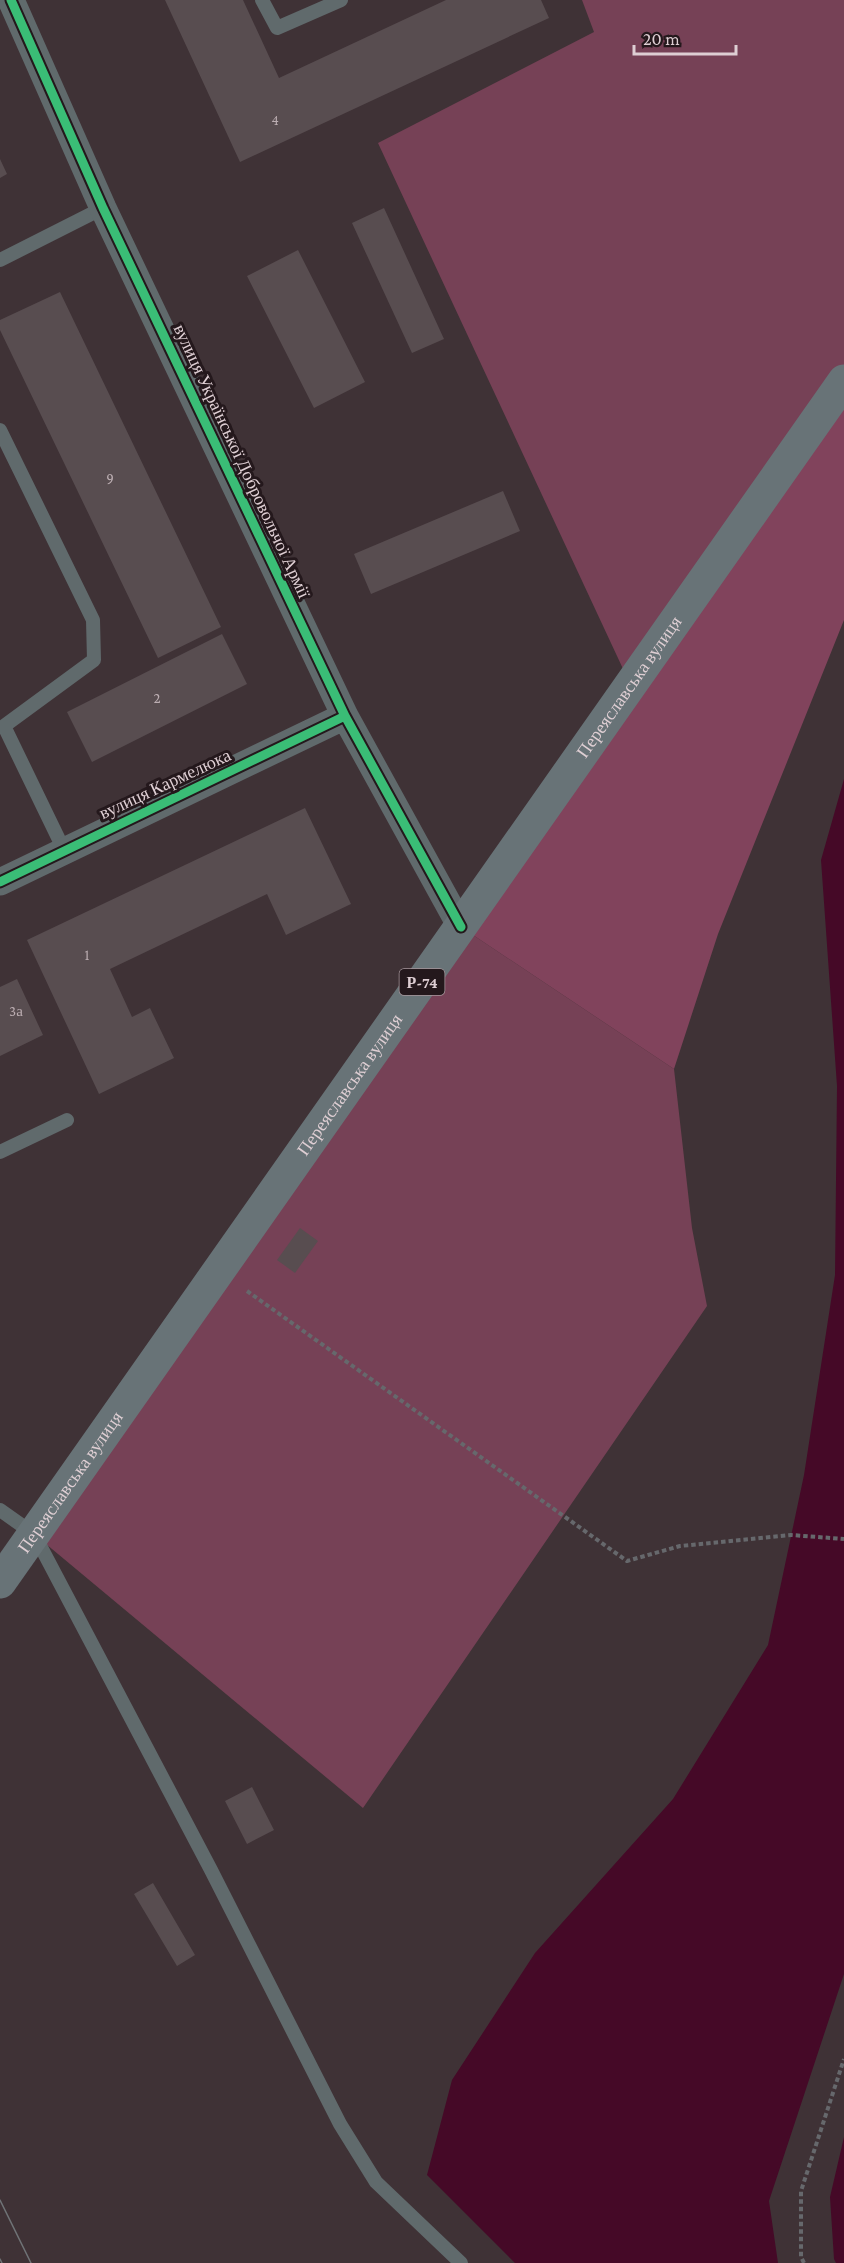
<svg xmlns="http://www.w3.org/2000/svg" width="844" height="2263" viewBox="0 0 844 2263" font-family="'Crimson Pro',serif">
<style>
.green{fill:#764156}
.forest{fill:#81435c}
.water{fill:#450927}
.building{fill:#584d50}
.lines{fill:none;stroke-linecap:round;stroke-linejoin:round}
.path{stroke:#66686c;stroke-width:4;stroke-dasharray:4.5 3;stroke-linecap:butt}
.lane{stroke:#606a6c;stroke-width:14}
.street{stroke:#606a6c;stroke-width:27}
.primary{stroke:#687377;stroke-width:33}
.tram{stroke:#6f7376;stroke-width:1.5}
.cycleway-casing{stroke:#24181c;stroke-width:13}
.cycleway{stroke:#3abd76;stroke-width:9}
.labels{text-anchor:middle;dominant-baseline:central;stroke-width:6;stroke-linejoin:round;paint-order:stroke}
.number-label{font-size:15px;fill:#bcaeb2}
.shield{fill:#24181c;stroke:#a6979c;stroke-width:1.5}
.shield-label{font-size:16px;font-weight:bold;fill:#deced3}
.street-label{font-size:18px;fill:#deced3;stroke:#24181c}
</style>
<rect width="100%" height="100%" fill="#3f3236"/>
<path class="green" d="M582 0H844V381L631 686 378 143 594 32Z
M461 927 674 1069 692 1228 707 1306 363 1808 34 1534Z"/>
<path class="forest" d="M844 381V620L718 934 674 1069 461 927Z"/>
<path class="water" d="M844 779V1974L769 2201 778 2263H515L427 2175 452 2080 535 1953 673 1799 768 1645 804 1475 835 1275 837 1086 821 860Z
M844 2137V2263H836L834 2259 830 2197Z"/>
<path class="building" d="M165 0H243L279 78 446 0H541L549 18 240 162Z
M0 159 7 174 0 178Z
M384 208 444 339 412 353 352 223Z
M298 250 365 382 314 408 247 276Z
M60 292 221 627 158 658 0 330V320Z
M503 491 520 531 371 594 354 554Z
M222 634 247 684 92 762 67 712Z
M305 808 351 904 286 935 267 894 110 969 132 1017 150 1008 174 1058 99 1094 27 940Z
M17 979 43 1035 0 1056V987Z
M300 1228 318 1241 295 1273 277 1260Z
M252 1787 274 1830 247 1844 225 1801Z
M153 1883 195 1955 177 1966 134 1894Z"/>
<g class="lines">
<path class="path" d="M247 1291 627 1561 680 1546 791 1535 844 1539
M804 2263 801 2257V2191L844 2059"/>
<path class="lane" d="M262 0 277 28 341 0
M0 260 103 208
M0 430 93 620 94 660 4 726 64 850
M0 1152 67 1120
M0 1510 34 1534 211 1870 340 2124 376 2182 461 2263"/>
<path class="street" d="M11 0 103 208 345 716 461 927
M0 882 345 716"/>
<path class="primary" id="s1" d="M0 1582 844 381"/>
<path class="tram" d="M0 2200 31 2263
M0 2259 2 2263"/>
<g class="cycleway-casing">
<path id="cycleway" d="M11 0 103 208 345 716 461 927
M0 882 345 716"/>
</g>
<use href="#cycleway" class="cycleway"/>
</g>
<g class="labels">
<g class="number-label">
<text x="275" y="120">4</text>
<text x="110" y="478">9</text>
<text x="157" y="698">2</text>
<text x="87" y="955">1</text>
<text x="16" y="1011">3а</text>
</g>
<rect class="shield" x="399.5" y="969" width="45" height="26" rx="4.5"/>
<g class="shield-label">
<text x="422" y="982">Р-74</text>
</g>
<g class="street-label">
<text transform="translate(242 461) rotate(65)">вулиця Української Добровольчої Армії</text>
<text stroke="none"><textPath href="#s1" startOffset="1094">Переяславська вулиця</textPath></text>
<text transform="translate(165 784) rotate(-25)">вулиця Кармелюка</text>
<text stroke="none"><textPath href="#s1" startOffset="608">Переяславська вулиця</textPath></text>
<text stroke="none"><textPath href="#s1" startOffset="122">Переяславська вулиця</textPath></text>
</g>
</g>
<path d="M634 45v9h102v-9" fill="none" stroke="#deced3" stroke-width="3"/>
<text x="643" y="45" font-size="18" fill="#deced3" stroke="#24181c" stroke-width="4.5" paint-order="stroke">20 m</text>
</svg>
